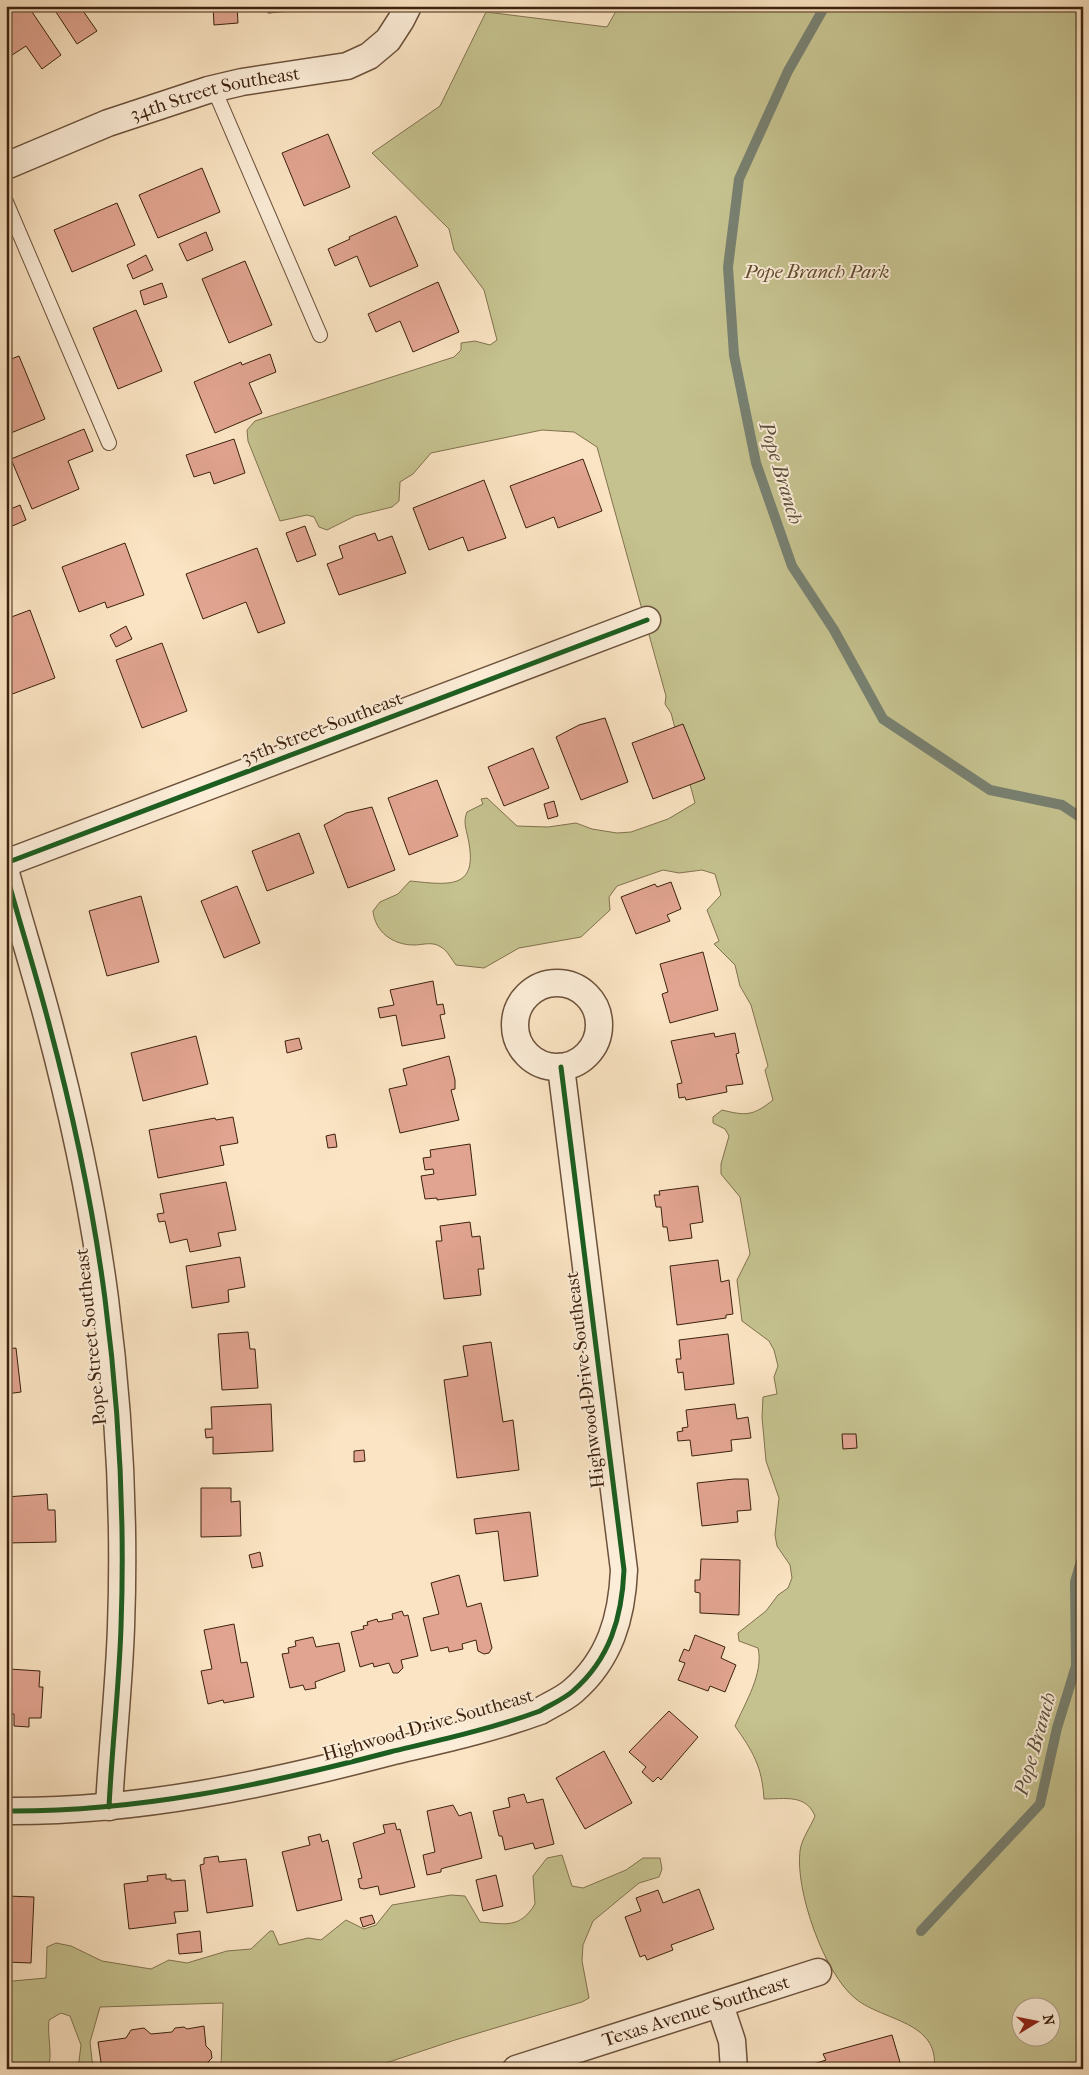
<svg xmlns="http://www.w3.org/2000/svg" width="1089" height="2075" viewBox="0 0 1089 2075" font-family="'IM FELL French Canon',serif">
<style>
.green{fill:#c5c28f;stroke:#81724e;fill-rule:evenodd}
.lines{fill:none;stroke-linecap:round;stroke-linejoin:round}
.stream{stroke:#788070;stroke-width:10}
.building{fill:#e1a490;stroke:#3d220e}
.lane-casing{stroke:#6c523b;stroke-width:16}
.street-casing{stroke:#6c523b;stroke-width:29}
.lane{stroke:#fcedd8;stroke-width:14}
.street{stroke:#fcedd8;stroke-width:26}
.cycleway-casing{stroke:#fcedd8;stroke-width:8}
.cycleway{stroke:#1b5e20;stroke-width:5}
.labels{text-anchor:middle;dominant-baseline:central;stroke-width:4;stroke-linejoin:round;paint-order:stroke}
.street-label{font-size:19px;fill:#3d220e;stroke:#fcedd8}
.park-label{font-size:19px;font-style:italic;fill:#5f4a2e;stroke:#fcedd8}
.water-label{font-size:20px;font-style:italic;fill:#5a513f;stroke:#fcedd8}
</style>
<rect width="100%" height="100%" fill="#fbe4c3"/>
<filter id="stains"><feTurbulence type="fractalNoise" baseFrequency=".004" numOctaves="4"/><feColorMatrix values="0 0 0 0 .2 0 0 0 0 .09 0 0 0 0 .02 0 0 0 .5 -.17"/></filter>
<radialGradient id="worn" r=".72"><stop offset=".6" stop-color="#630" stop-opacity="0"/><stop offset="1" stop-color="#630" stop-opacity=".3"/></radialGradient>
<path class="green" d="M619 6H1083V2069H934C940 2021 883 2021 856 1999 824 1974 795 1890 800 1851 801 1840 811 1826 815 1816 806 1794 785 1799 764 1799 762 1766 753 1752 735 1726 745 1703 764 1673 758 1648L739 1641 738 1633 766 1611 778 1595 788 1588 792 1578 790 1565 777 1546 775 1535 779 1498 766 1461 762 1417 763 1397 777 1394 774 1377 778 1366 774 1350 769 1341 742 1321 737 1280 750 1254 740 1197 721 1174V1164L729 1136 725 1129 713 1123V1117L722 1110C746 1116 753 1116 773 1100L765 1070 768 1066 751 1005 740 986 735 965 714 944 719 941 707 910 721 895 715 874 702 870 679 873 663 870 617 886 609 897 610 910 581 937 519 948 484 968 456 965C452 960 447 950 441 947 432 941 423 945 414 945 393 945 375 932 373 911L380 902 398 894 410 881C450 885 479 890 468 838 466 829 463 821 467 812L483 804 481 799 487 798 517 826 548 827 576 823 592 829 617 833 631 832 668 819 695 803 671 713 665 704 666 696 597 447 574 432 542 430 431 453 413 474 400 482 399 501 392 507 355 516 327 530 319 527 314 517 307 515 280 521 248 441 247 430 255 421 454 357 461 350V343L475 341 490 345 497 340 484 290 454 250 449 229 372 153 440 106 486 12 607 27ZM1022 2008H1052V2038H1022Z
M562 1855 572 1886 583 1888 626 1870 643 1858H660L662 1869 659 1877 639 1883 593 1921 583 1945 582 1961 589 1998 582 2002 455 2040 368 2069H221L223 2003 100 2007 90 2042 93 2069H78L81 2045 70 2016 61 2013 49 2020C47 2035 53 2057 48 2067L6 2069V1979L13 1981 46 1978 47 1947 56 1943 71 1946 102 1961 151 1969 169 1960 187 1963 227 1951 251 1949 270 1931H273L279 1945 308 1938 321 1940 346 1920 364 1929 376 1925 392 1905 451 1895 465 1896 480 1922C505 1924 520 1929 535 1904L533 1876 547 1858Z"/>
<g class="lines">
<path class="stream" d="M825 6 788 71 739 179 728 267 734 355 756 463 792 566 834 630 883 719 990 790 1062 805 1083 819
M921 1931 1040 1804 1057 1728 1076 1666 1075 1582 1083 1554"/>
</g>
<path class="building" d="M6 6H28L61 55 42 69 26 46 6 59Z
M52 6H84L81 8 97 31 77 44Z
M213 6H237L238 23 214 25Z
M267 6H337V7L268 13Z
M328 134 350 187 304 206 282 153Z
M202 168 220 212 158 238 139 195Z
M117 203 135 245 72 272 54 230Z
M396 216 418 266 370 287 357 256 335 266 328 249 350 239 349 237Z
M206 232 213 250 187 261 179 244Z
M146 255 153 270 133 279 127 265Z
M245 261 272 325 229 343 202 279Z
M438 282 459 332 413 352 400 321 376 332 368 314Z
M162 283 167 297 144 305 140 291Z
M6 292 12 306 6 308Z
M136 310 162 371 118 389 93 328Z
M270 354 276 372 249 383 262 413 215 433 194 382 241 362 242 365Z
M19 356 45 419 6 435V361Z
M84 429 93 451 68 461 79 489 32 509 11 459Z
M234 439 245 473 214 484 210 472 194 477 186 455Z
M583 459 602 511 558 528 554 517 526 528 510 486Z
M484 480 506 538 468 551 463 537 429 550 413 508Z
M20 505 26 520 10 527 6 511Z
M305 526 316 555 297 562 286 533Z
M375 533 378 541 392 536 406 573 339 595 327 564 343 558 339 546Z
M125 543 144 595 107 608 105 602 79 612 62 567Z
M257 548 285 623 258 633 246 602 203 619 186 574Z
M30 610 55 678 7 696 6 619Z
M126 626 132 639 116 647 110 635Z
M162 643 187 711 142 728 116 660Z
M605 718 628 782 581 800 556 737 579 725Z
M683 724 705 779 653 799 632 743Z
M533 748 549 788 504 806 488 767Z
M437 780 458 836 409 855 388 798Z
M554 801 558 816 548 819 544 804Z
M372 807 395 870 348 888 324 825 346 813Z
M299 833 314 873 267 891 252 851Z
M671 882 681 909 667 915 670 921 636 934 621 897 655 884 657 887Z
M237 886 260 943 224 958 201 901Z
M141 896 159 962 107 976 89 911Z
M703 952 718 1010 670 1023 662 994 668 992 660 964Z
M433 981 437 1005 443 1004 445 1014 440 1015 445 1038 402 1046 396 1015 380 1018 378 1008 394 1005 390 990Z
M714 1033 715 1037 735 1033 739 1053 736 1054 743 1084 726 1086 727 1092 686 1100 685 1097 679 1098 677 1084 682 1083 671 1041Z
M196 1036 208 1084 143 1101 131 1053Z
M299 1038 302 1049 287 1053 285 1041Z
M449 1056 455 1080V1089L451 1090 459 1120 400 1133 389 1089 407 1085 403 1069Z
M233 1117 238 1143 220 1146 224 1165 158 1178 149 1130 215 1118 216 1120Z
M335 1134 337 1147 328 1148 326 1136Z
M470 1144 476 1195 437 1200V1198L425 1199 421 1176 434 1174 433 1169 425 1170 423 1158 431 1157 430 1150Z
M226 1182 236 1230 218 1233 221 1246 190 1252 187 1239 170 1243 165 1221 159 1222 157 1214 164 1213 160 1194Z
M698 1186 703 1222 690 1224 692 1238 669 1241 667 1227H663L661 1207H656L654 1195H660L659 1191Z
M470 1222 472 1237 480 1236 484 1269H478L481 1295 444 1299 436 1241H442L440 1226Z
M240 1257 245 1287 228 1290 229 1302 192 1308 186 1266Z
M718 1260 721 1282 729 1280 733 1314 726 1315V1318L677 1325 670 1266Z
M248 1332 250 1349H255L258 1388 222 1390 218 1334Z
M728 1334 734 1384 685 1390 683 1372 678 1373 676 1359H681L679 1340Z
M491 1342 503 1422 513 1420 519 1470 457 1478 444 1380 468 1376 463 1346Z
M16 1348 21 1392 6 1394V1349Z
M271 1404 273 1451 213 1454V1437L206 1438 205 1429H212L211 1407Z
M735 1404 737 1419 748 1417 751 1438 731 1440 732 1451 692 1456 690 1440 678 1441 677 1432 683 1431 682 1428 688 1427 686 1410Z
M842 1434H856L857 1448 843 1449Z
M364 1450 365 1461 354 1462V1451Z
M734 1479H748L751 1510 737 1511 738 1522 702 1526 697 1483Z
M201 1488H231V1502L240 1501 241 1536 201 1537Z
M47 1494 48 1510H55L56 1542 6 1543V1497Z
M530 1512 538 1576 504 1581 498 1531 476 1534 474 1519Z
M260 1552 263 1566 252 1568 249 1555Z
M701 1559 740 1560 739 1615 700 1613V1593L695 1592V1580H700Z
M459 1575 467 1607 481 1603 492 1648 489 1653 484 1654 478 1651 476 1640 462 1644 463 1649 449 1652 448 1647 431 1651 423 1618 439 1614 431 1583Z
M402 1611 404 1616 408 1615 418 1656 401 1660 403 1668 398 1673H393L389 1663 374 1667 373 1663 360 1667 351 1632 364 1629 363 1626 368 1625 367 1622 377 1619 378 1622 393 1619 392 1614Z
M234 1624 241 1663 247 1662 254 1697 224 1703 223 1700 208 1704 201 1671 212 1669 204 1630Z
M695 1635 725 1647 721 1658 736 1665 725 1692 710 1686 708 1691 678 1680 685 1663 679 1661 684 1649 689 1651Z
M313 1637 316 1647 339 1643 345 1671 315 1682 316 1688 305 1690 303 1685 290 1688 282 1654 289 1653 288 1648 296 1646 295 1641Z
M9 1669 40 1671 39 1687H43L41 1718H29V1727L14 1726V1714H6Z
M669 1711 698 1737 661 1780 658 1777 653 1782 642 1772 646 1767 629 1752Z
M604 1751 632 1803 585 1829 556 1778Z
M524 1794 527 1803 543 1799 554 1844 535 1849 533 1843 505 1850 502 1836H499L493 1811 510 1807 508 1798Z
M453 1805 459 1816 471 1812 482 1858 444 1868 441 1869V1872L427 1875 423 1855 435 1852 427 1811Z
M395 1823 397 1830 400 1829 415 1887 380 1895 378 1886 364 1889 360 1888 358 1879 362 1878 353 1843 385 1833 383 1825Z
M320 1834 322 1842 328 1840 342 1900 297 1911 282 1852 310 1845 308 1837Z
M218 1856 219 1862 246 1859 253 1906 207 1913 200 1865 204 1864V1858Z
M166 1874V1879H171V1881L185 1880 188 1911 174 1912 176 1923 129 1929 124 1884 148 1881 147 1876Z
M496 1875 503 1906 483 1911 476 1880Z
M699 1889 714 1929 671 1945 673 1950 647 1960 645 1955 640 1957 625 1917 641 1911 636 1898 658 1890 663 1903Z
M6 1896 34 1897 31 1963 6 1962Z
M372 1915 375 1923 363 1927 360 1918Z
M200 1931 202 1952 179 1954 177 1934Z
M204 2026 206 2046 211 2051 212 2058 208 2062 209 2069H102L98 2042 126 2038 131 2030 144 2028 151 2034 172 2032 175 2028 184 2027 187 2029Z
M892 2035 902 2069H808L807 2066 826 2060 823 2054Z"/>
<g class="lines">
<g class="lane-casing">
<path id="lane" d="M214 89 320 335
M6 202 109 443"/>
</g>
<g class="street-casing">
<g id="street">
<path id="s1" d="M6 166 108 123 208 90 242 82 347 66 369 56 388 40 401 20 408 6"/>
<path d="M6 863 647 620"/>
<path d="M6 873C20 924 36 974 49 1024 73 1114 93 1207 105 1299 119 1407 125 1518 121 1627 119 1687 112 1747 109 1807"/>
<circle cx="557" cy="1025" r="42"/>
<path d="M6 1811C138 1812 264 1785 390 1752 440 1740 491 1729 540 1711 550 1705 564 1699 573 1691 610 1659 622 1617 624 1570L561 1067"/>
<path d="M720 2005 732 2041 734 2069"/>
<path id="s2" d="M516 2069 818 1972"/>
</g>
</g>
<use href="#lane" class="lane"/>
<use href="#street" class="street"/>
<g class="cycleway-casing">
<path id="cycleway" d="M6 863 647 620
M6 873C20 924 36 974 49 1024 73 1114 93 1207 105 1299 119 1407 125 1518 121 1627 119 1687 112 1747 109 1807
M6 1811C138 1812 264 1785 390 1752 440 1740 491 1729 540 1711 550 1705 564 1699 573 1691 610 1659 622 1617 624 1570L561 1067"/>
</g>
<use href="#cycleway" class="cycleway"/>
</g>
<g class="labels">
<g class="street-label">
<text stroke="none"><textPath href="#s1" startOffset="222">34th Street Southeast</textPath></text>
<text transform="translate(322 728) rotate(-21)">35th Street Southeast</text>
<text transform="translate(91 1337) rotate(-96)">Pope Street Southeast</text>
<text transform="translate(585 1380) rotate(-97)">Highwood Drive Southeast</text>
<text transform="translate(428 1725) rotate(-16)">Highwood Drive Southeast</text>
<text stroke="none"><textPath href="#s2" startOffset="189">Texas Avenue Southeast</textPath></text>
</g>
<g class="park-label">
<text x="817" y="272">Pope Branch Park</text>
</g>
<g class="water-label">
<text transform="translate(781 473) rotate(73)">Pope Branch</text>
<text transform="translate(1035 1744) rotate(-74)">Pope Branch</text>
</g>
</g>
<rect width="1089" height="2075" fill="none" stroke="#fbe4c3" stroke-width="25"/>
<rect x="8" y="8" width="1074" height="2060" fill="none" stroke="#3d220e" stroke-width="2.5"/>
<rect x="12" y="12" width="1064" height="2050" fill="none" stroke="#3d220e"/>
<g transform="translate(1036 2022) rotate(80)"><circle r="24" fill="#fcedd8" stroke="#b09c87"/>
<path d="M0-4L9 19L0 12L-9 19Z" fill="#8f2418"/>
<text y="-8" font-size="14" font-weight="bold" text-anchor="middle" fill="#3d220e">N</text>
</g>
<rect width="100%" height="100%" filter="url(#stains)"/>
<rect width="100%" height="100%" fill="url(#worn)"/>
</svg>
